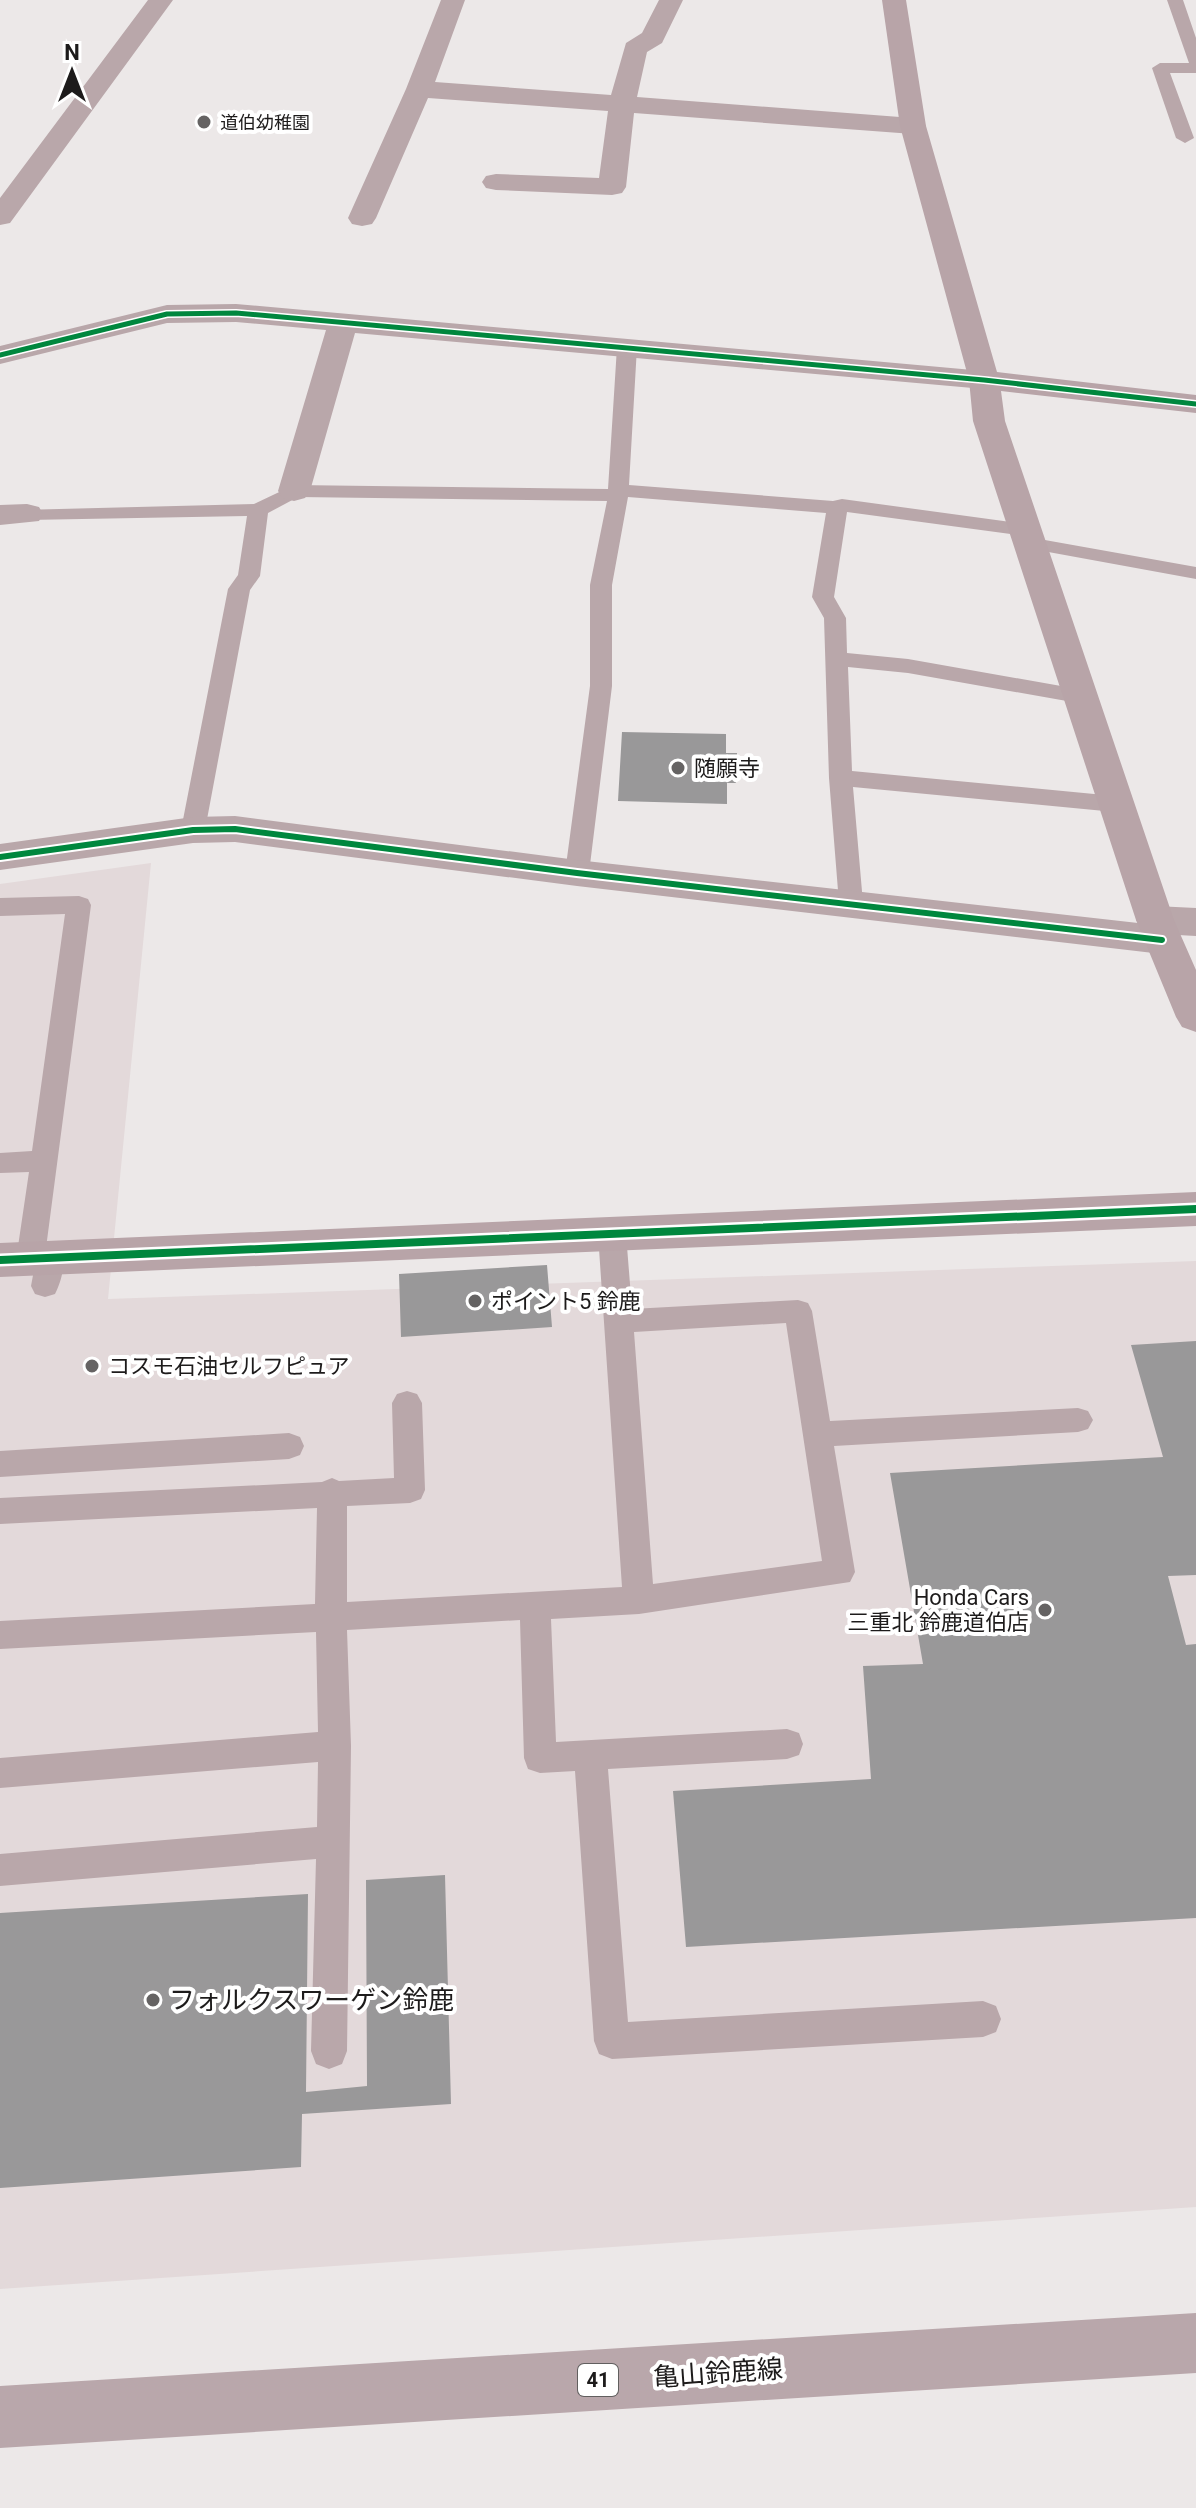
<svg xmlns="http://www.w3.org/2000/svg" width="1196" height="2508" viewBox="0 0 1196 2508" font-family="Roboto,'Noto Sans JP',sans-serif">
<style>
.built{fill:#e3d9da}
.building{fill:#999899}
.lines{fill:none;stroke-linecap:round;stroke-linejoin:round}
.lane{fill:#b9a7aa;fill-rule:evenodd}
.street{fill:#b9a7aa;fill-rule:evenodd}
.secondary{fill:#b8a4a8;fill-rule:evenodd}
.primary{fill:#b9a7ab;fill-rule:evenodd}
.cycleway-far2-casing{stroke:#fff;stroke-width:8}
.cycleway-far1-casing{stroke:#fff;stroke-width:10}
.cycleway-casing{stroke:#fff;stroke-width:13}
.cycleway-far2{stroke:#00873e;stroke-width:5}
.cycleway-far1{stroke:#00873e;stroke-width:6}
.cycleway{stroke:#00873e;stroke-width:8}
.poi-dot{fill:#656363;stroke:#fff;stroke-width:3}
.labels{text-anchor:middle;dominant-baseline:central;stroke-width:8;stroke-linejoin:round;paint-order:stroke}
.far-poi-label{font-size:18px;fill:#1d1b1b;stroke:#fff;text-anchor:start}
.shield{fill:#fff;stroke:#615f5f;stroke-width:2}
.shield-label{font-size:20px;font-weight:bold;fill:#1d1b1b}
.poi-label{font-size:22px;fill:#1d1b1b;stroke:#fff;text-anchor:start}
.near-poi-label{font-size:26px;fill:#1d1b1b;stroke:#fff;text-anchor:start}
.near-street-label{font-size:26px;fill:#1d1b1b;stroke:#fff}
</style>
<rect width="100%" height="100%" fill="#ece8e8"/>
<path class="built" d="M151 863 108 1299 1196 1261V2207L0 2289V884Z"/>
<path class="building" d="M622 732 726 734V753H737L736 783H727V804L618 801Z
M547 1265 552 1327 401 1337 399 1274Z
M1196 1341V1575L1168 1576 1186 1645 1196 1644V1918L686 1947 673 1791 871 1779 863 1666 923 1664 890 1473 1163 1457 1131 1345Z
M445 1875 451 2104 302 2114 301 2167 0 2188V1913L308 1894 306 2092 367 2086 366 1880Z"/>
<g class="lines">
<path class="lane" d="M1167 0H1183L1196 38V73H1170L1194 138 1185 143 1176 138 1152 68 1160 63H1189Z
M627 341 637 347 629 485 833 501 842 499 1025 524 1035 530 1025 536 847 512 834 597 846 618 847 653 908 659 1078 689 1086 691 1089 696 1086 701 1078 703 908 673 848 667 852 771 1115 796 1123 798 1127 804 1123 810 1115 812 853 787 863 903 860 909 851 912 842 909 839 903 829 778 824 618 812 597 826 513 628 497 612 585V686L589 873 586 879 577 881 568 879 565 873 590 686V585L607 501 298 497 268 513 260 576 250 590 205 830 201 836H185L181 830 228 589 238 575 247 516 27 520 17 514 20 510 254 504 294 485 608 489 617 347Z
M1028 537 1196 567V579L1021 547 1017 543 1021 539Z
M79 896 88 899 91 905 46 1248 60 1250C67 1263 61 1282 55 1294L45 1297 35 1294 31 1286 34 1270 20 1268 16 1260 29 1172 0 1173V1153L32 1151 65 914 0 916V898Z
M612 1223 622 1226 626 1234 632 1309 798 1300 808 1303 812 1311 830 1421 1078 1408 1088 1411 1093 1420 1088 1429 1078 1432 834 1446 855 1572 850 1582 639 1614 551 1619 556 1742 787 1729 799 1733 803 1744 799 1755 787 1759 608 1769 628 2022 983 2001 996 2006 1001 2019 996 2032 983 2037 612 2059 599 2054 594 2041 575 1771 540 1773 528 1769 524 1758 520 1620 347 1630 351 1746 347 2051 342 2064 329 2069 316 2064 311 2051 316 1859 0 1886V1854L317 1827 318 1762 0 1788V1758L318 1732 316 1632 0 1649V1621L315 1604 317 1508 0 1524V1498L322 1482 332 1478 339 1481 394 1478 392 1403 397 1394 407 1391 417 1394 422 1403 425 1490 421 1499 410 1503 347 1506V1602L622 1587 598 1234 602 1226ZM786 1323 822 1561 653 1584 634 1332Z
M289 1433 300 1437 304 1446 300 1455 289 1459 0 1477V1451Z"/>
<path class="street" d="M148 0H173L10 223 0 225V198Z
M441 0H465L435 82 611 95 626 43 642 33 659 0H683L662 43 647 52 637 97 913 118 922 120 926 126 922 132 913 134 634 113 626 187 622 193 612 195 496 190 486 188 482 182 486 176 496 174 599 178 608 111 428 98 376 218 372 224 362 226 352 224 348 218 406 89Z
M236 304 984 371 995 374 999 380 995 386 984 389 355 333 310 491 305 498 294 501 283 498 278 491 326 330 236 322 167 323 0 364V346L167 305Z
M27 504 39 507 43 514 39 521 0 525V505Z
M235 816 577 860 1138 923 1136 920 1141 910 1155 906 1196 908V936L1178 935 1182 940 1176 950 1162 954 577 886 235 842 193 843 0 870V844L193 817Z"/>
<path class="secondary" d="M882 0H906L926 126 997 372 1196 395V413L1001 391 1005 421 1174 920 1196 970V1032L1182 1027 1176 1017 1136 920 973 421 969 380 900 126Z
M1196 1192V1226L0 1277V1243Z"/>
<path class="primary" d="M1196 2313V2373L0 2448V2386Z"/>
<g class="cycleway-far2-casing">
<path id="cycleway-far2" d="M0 355 167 314 236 313 984 380 1196 404"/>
</g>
<g class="cycleway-far1-casing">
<path id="cycleway-far1" d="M0 857 193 830 235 829 577 873 1162 940"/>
</g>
<g class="cycleway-casing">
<path id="cycleway" d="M0 1260 1196 1209"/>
</g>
<use href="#cycleway-far2" class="cycleway-far2"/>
<use href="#cycleway-far1" class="cycleway-far1"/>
<use href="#cycleway" class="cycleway"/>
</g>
<g class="poi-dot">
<circle cx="204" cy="122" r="8"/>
<circle cx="678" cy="768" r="8"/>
<circle cx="475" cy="1301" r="8"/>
<circle cx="92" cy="1366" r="8"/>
<circle cx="1045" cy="1610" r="8"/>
<circle cx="153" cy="2000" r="8"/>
</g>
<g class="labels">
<g class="far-poi-label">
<text x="220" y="122">道伯幼稚園</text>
</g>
<rect class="shield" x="578" y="2364" width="40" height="32" rx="6"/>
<g class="shield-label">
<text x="598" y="2380">41</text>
</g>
<g class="poi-label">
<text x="694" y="768">随願寺</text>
<text x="491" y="1301">ポイント5 鈴鹿</text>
<text x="108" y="1366">コスモ石油セルフピュア</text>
<text x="1029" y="1597" text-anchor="end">Honda Cars<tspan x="1029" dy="25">三重北 鈴鹿道伯店</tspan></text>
</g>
<g class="near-poi-label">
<text x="169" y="2000">フォルクスワーゲン鈴鹿</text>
</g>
<g class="near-street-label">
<text transform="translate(718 2373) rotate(-4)">亀山鈴鹿線</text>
</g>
</g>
<g transform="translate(72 72)" stroke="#ffffff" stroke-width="6" paint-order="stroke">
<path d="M0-6L14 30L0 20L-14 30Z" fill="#1d1b1b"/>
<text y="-12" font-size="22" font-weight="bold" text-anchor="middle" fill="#1d1b1b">N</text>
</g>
</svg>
